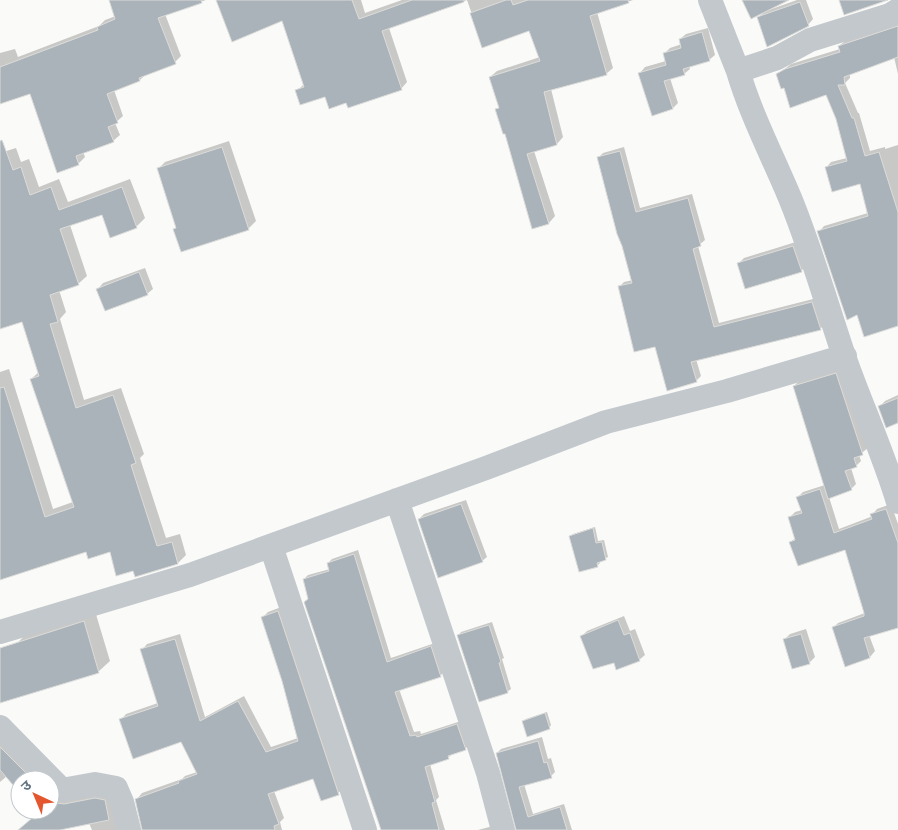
<svg xmlns="http://www.w3.org/2000/svg" width="898" height="830" viewBox="0 0 898 830" font-family="Barlow,'Noto Sans Devanagari',sans-serif">
<style>
.shadow{fill:#0003}
.building{fill:#aab3b9;stroke:#dcdcda}
.lines{fill:none;stroke-linecap:round;stroke-linejoin:round}
.minor{stroke:#c3c8cc;stroke-width:24}
</style>
<rect width="100%" height="100%" fill="#fafaf8"/>
<path class="shadow" d="M113 0H206L165 14 181 56 175 62 146 74 140 80 114 90 123 116 115 123 120 135 113 141 83 152 85 157 79 163 58 171 31 93 0 102V53L15 49 18 57 99 26 105 20 116 16Z
M218 0H361L365 13 402 0H467L389 28 407 82 401 89 347 101 297 91 304 84 282 19Z
M467 0H633L597 12 613 68 606 74 551 89 563 137 557 144 534 151 555 216 549 223 505 132 497 110 500 107 490 77 497 71 540 57 530 29 483 46Z
M743 0H772L766 11 797 0H806L813 19 808 25 758 18 764 12Z
M898 24V74L894 57 850 74V78L845 83 858 113H859L870 151 885 147V149L898 145V325L819 232 824 226 868 213 861 182 826 168 831 162 847 158 837 119 827 93 785 87 777 75 791 64 840 49 839 46 845 41Z
M708 28 715 55 709 60 689 66 690 69 684 74 670 78 678 103 673 108 640 73 645 67 666 61 664 54 670 48 682 44 680 39 686 34Z
M229 141 256 221 248 229 177 227 158 169 165 162Z
M624 147 640 208 692 194 705 240 698 246 719 323 817 298 825 324 820 329 696 359 701 376 696 381 656 345 619 287 624 282 633 280 598 158 603 153Z
M16 148 21 162 29 159 39 187 59 179 68 202 130 179 145 218 136 227 103 213 70 225 87 276 78 284 59 290 66 312 60 319 84 400 121 388 144 454 140 458 166 538 180 534 186 555 178 563 134 570 111 551 87 550 0 578V372L9 369 53 509 73 502 31 379 39 372 23 321 0 327V153Z
M799 241 807 265 801 271 739 263 744 258Z
M145 268 153 289 147 294 98 289 103 283Z
M841 369 868 448 859 455 861 461 856 466 851 468 856 484 851 489 829 497 839 529 873 516 872 515 877 509 891 504 898 524V627L869 635 875 651 870 657 833 628 838 623 865 613 846 548 791 542 796 537 790 517 795 512 802 510 798 497 803 492 825 485 794 386 799 381Z
M898 395V421L879 407 885 401Z
M466 500 487 557 482 561 419 519 424 514Z
M595 527 598 541 604 540 608 557 599 561 600 563 598 565 580 571 570 537 573 534Z
M358 550 391 658 435 643 445 671 441 675 399 689 414 732 420 731 421 734 461 721 469 745 465 749 452 754 448 758 430 764 439 797 436 800 445 830H382L309 598 304 579 308 575 330 569 328 563 332 559Z
M284 606 344 788 338 793 314 777 274 791 284 818 280 822 282 830H144L137 799 142 793 182 779 185 776 197 772 182 740 121 720 126 714 158 703 142 650 147 644 180 634 205 717 244 696 271 747 298 738 284 681 262 618 268 612Z
M95 611 110 661 98 672 0 702V661L29 631Z
M624 616 630 631 635 629 645 655 639 660 615 661 582 636 587 631Z
M492 622 504 658 502 659 511 689 507 692 458 636 461 632Z
M806 629 815 657 809 663 785 639 790 634Z
M547 712 551 725 549 728 524 721 526 719Z
M0 735 44 780H20V791L7 776 0 782Z
M542 737 548 759 551 758 555 772 551 776 524 784 533 814 564 804 572 830H518L497 753 501 749Z
M50 786 110 795 122 830H92L89 823 40 830H29L39 812 37 810H50Z
M493 826 495 830H478Z"/>
<path class="building" d="M109 0H201L202 3 158 18 176 64 139 78 140 81 107 94 118 123 108 127 114 142 76 156 79 165 57 173 30 94 0 104V67L98 30 97 27 115 19Z
M216 0H352L359 19 412 0H464V2L382 31 402 90 348 108 346 103 329 109 325 97 300 105 295 90 304 87 282 21 232 42Z
M506 0H511L513 5 528 0H628L629 3 590 16 607 75 544 92 557 145 527 154 549 224 532 229 505 134H503L495 109 499 108 489 77 540 61 529 31 482 48 470 13Z
M742 0H789L751 19Z
M839 0H888L844 15Z
M800 2 809 26 767 47 757 17Z
M898 26V57L844 77 845 85H838L852 118H854L865 156 879 152 898 212V326L864 337 857 315 847 320 817 231 868 216 860 184 832 192 825 167 847 161 836 119 826 95 790 108 784 88 781 89 776 74 785 69 840 52 838 46Z
M702 32 710 61 683 69 685 75 664 81 673 109 652 116 638 73 666 65 663 53 681 48 679 39Z
M2 140 13 170 21 167 30 195 51 187 59 210 122 187 137 228 110 238 102 215 60 229 79 285 50 295 58 322 50 324 76 408 113 395 136 463 131 465 157 546 172 542 178 564 135 577 133 571 116 576 110 552 88 559 86 552 0 580V388L4 387 45 517 74 507 30 379 39 376 22 322 0 329V141Z
M222 147 249 230 181 252 173 229 176 228 157 168Z
M620 151 636 212 688 198 701 246 693 249 714 327 812 302 821 330 691 362 697 382 667 391 655 347 634 352 618 286 632 283 622 246 617 234 597 157Z
M793 246 802 272 745 289 737 263Z
M139 272 148 295 105 311 96 289Z
M836 373 863 455 854 458 857 467 845 471 852 490 828 499 793 386Z
M898 398V423L886 428 878 406Z
M820 489 834 533 872 519 870 514 886 509 898 543V628L864 638 870 658 845 667 832 627 864 616V613L845 550 798 566 789 542 795 540 788 517 802 513 796 497Z
M461 504 483 562 438 578 418 519Z
M593 528 596 543 602 542 606 560 597 563 598 567 579 572 569 536Z
M354 554 387 662 431 646 441 677 395 692 410 736 416 735 417 737 457 724 466 750 448 756 449 759 425 767 435 802 432 803 439 830H381L304 602 308 599 303 579 329 571 327 563Z
M278 611 339 795 321 801 313 779 268 794 279 824 274 826 275 830H142L135 799 179 783 178 781 197 774 181 742 133 759 119 719 158 706 140 649 175 639 200 721 238 701 266 752 298 741 282 681 261 617Z
M618 620 624 635 630 633 640 661 616 670 614 663 593 669 580 636Z
M84 621 99 673 0 703V648Z
M489 625 501 662 499 663 508 693 479 702 457 635Z
M801 634 810 664 792 669 783 639Z
M545 713 550 729 527 737 522 721Z
M538 741 544 763 547 762 552 778 519 787 528 817 560 807 567 830H516L496 753Z
M0 747 33 780H20V793L0 770Z
M50 797 57 803 64 804 95 798 105 800 109 820 60 830H18L38 813 35 810H50Z"/>
<g class="lines">
<path class="minor" d="M710 0 738 71
M898 10 890 15 810 40 777 58 738 71C751 115 772 155 790 198 811 249 826 303 844 356 861 405 883 452 898 502
M397 500 488 773 503 830
M271 546 365 830
M0 632 190 575 486 468 606 422 727 391 845 356
M0 727 62 790 95 784 116 788 122 802 129 830"/>
</g>
<g transform="translate(35 795) rotate(316)"><circle r="24" fill="#ffffff" stroke="#c1c8cd"/>
<path d="M0-4L9 19L0 12L-9 19Z" fill="#e4572e"/>
<text y="-8" font-size="14" font-weight="bold" text-anchor="middle" fill="#657683">उ</text>
</g>
</svg>
